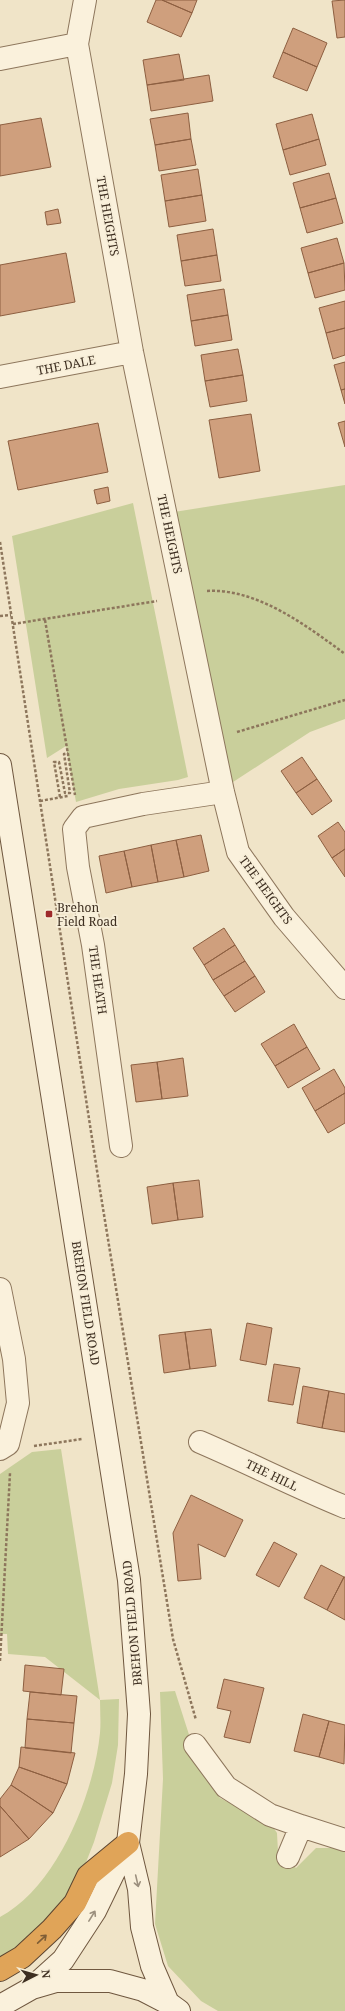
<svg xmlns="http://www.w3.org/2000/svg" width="345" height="2011" viewBox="0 0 345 2011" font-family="'Noto Serif',serif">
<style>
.green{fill:#c9cf9b}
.building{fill:#cf9f7d;stroke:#8d5f41}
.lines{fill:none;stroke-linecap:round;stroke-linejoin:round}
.minor-casing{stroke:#8d765c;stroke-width:24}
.secondary-casing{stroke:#6f573f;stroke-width:24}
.motorway-casing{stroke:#5b4430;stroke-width:24}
.path{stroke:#8d765c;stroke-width:2.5;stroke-dasharray:3 2;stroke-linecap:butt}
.minor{stroke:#faf1dc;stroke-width:22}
.secondary{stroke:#faf1dc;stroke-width:22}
.motorway{stroke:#e0a458;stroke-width:22}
.oneway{stroke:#9c907e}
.oneway2{stroke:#7e5d36}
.poi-dot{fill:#9e2a2b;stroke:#f7eed8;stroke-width:1.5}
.labels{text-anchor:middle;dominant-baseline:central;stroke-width:3.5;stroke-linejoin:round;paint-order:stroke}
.street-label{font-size:12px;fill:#3d2e20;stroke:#f7eed8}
.poi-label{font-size:12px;fill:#3d2e20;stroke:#f7eed8;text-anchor:start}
</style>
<rect width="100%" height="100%" fill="#f0e4c8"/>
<path class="green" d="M345 485V719L310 732 230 784 174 512Z
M133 503 188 777 178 780 119 789 76 802 66 746 47 758 12 536Z
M61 1449 100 1700 119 1699 118 1745 112 1783 94 1842 81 1875 69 1895 35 1936 0 1959V1917C57 1887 94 1794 100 1733 101 1722 100 1711 100 1700L45 1657 8 1654 7 1634H0V1474L32 1452Z
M175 1691 201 1772 220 1798 271 1824 277 1833 278 1852 296 1868 316 1848H333L345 1852V2011H218L201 2001 168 1966 155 1924 163 1779 160 1692Z"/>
<path class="building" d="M156 0H162L192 13 181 37 147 22Z
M162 0H197L192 13Z
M345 0V37L337 38 332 1Z
M293 28 327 43 317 67 283 52Z
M283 52 317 67 307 91 273 77Z
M179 54 184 80 147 85 143 60Z
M209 75 213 101 151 111 147 85Z
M188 113 191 139 155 145 150 119Z
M312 114 319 139 283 150 276 124Z
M41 118 51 167 0 176V125Z
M191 139 196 165 159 171 155 145Z
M319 139 326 165 290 175 283 150Z
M198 169 202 195 165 201 161 175Z
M329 173 336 198 300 208 293 183Z
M202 195 206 221 169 227 165 201Z
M336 198 343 223 307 233 300 208Z
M58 209 61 223 47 225 45 212Z
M213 229 217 255 181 261 177 235Z
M337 238 344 263 308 273 301 248Z
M66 253 75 302 0 316V265Z
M217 255 221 281 185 286 181 261Z
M344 263 345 290 315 298 308 273Z
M224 289 228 315 191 321 187 295Z
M345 301V328L326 333 319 308Z
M228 315 232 340 195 346 191 321Z
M345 328V355L333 359 326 333Z
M238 349 243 375 205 381 201 355Z
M345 362V389L341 390 334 365Z
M243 375 247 401 210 407 205 381Z
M345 389V404L341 390Z
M251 414 260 471 219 478 209 420Z
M345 421V447L338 423Z
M98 423 108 472 18 490 8 441Z
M108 487 110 501 97 504 94 490Z
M302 757 317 779 296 793 281 771Z
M317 779 332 801 312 815 296 793Z
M338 822 345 832V849L332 858 318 836Z
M201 835 209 871 184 877 176 840Z
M176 840 184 877 158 882 151 845Z
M151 845 158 882 132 887 124 851Z
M345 849V877L332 858Z
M124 851 132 887 106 893 99 856Z
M224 928 235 945 204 965 193 948Z
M235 945 245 961 213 980 204 965Z
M245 961 255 976 224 996 213 980Z
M255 976 265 992 235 1012 224 996Z
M294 1024 307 1047 275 1066 261 1044Z
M307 1047 320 1069 288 1088 275 1066Z
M183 1058 188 1096 162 1099 157 1062Z
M157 1062 162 1099 136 1102 131 1065Z
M334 1069 345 1088V1093L315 1111 302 1088Z
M345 1093V1123L328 1133 315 1111Z
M199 1180 203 1217 178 1220 173 1183Z
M173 1183 178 1220 152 1224 147 1187Z
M247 1323 272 1328 266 1365 240 1360Z
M211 1329 216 1366 190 1369 185 1332Z
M185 1332 190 1369 164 1373 159 1335Z
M274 1364 300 1368 293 1405 268 1401Z
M303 1386 329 1391 322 1428 297 1423Z
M329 1391 345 1394V1432L322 1428Z
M191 1495 243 1520 225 1557 198 1544 201 1579 178 1581 173 1533Z
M274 1542 297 1554 279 1587 256 1575Z
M321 1565 344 1577 327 1610 304 1598Z
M344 1577H345V1620L327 1610Z
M25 1665 64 1669 61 1695 23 1691Z
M224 1679 264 1688 250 1743 224 1737 231 1711 217 1708Z
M30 1692 77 1696 74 1723 27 1719Z
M303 1714 329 1721 319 1757 294 1751Z
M27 1719 74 1723 71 1753 25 1748Z
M329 1721 345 1725 344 1764 319 1757Z
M21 1747 75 1753 67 1784 19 1767Z
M19 1767 67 1784 53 1813 11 1785Z
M11 1785 53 1813 29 1839 0 1806V1799Z
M0 1806 29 1839 0 1857Z"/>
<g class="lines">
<g class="minor-casing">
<path id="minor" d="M85 0 77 44 132 352 223 792 238 852 284 917 345 988
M0 59 77 44
M0 377 132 352
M121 1146 93 945 78 867 74 829 83 817 143 804 223 792
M0 1289 14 1359 18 1403 8 1444 0 1449
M200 1442C249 1463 296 1487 345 1507
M195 1745 226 1787 270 1815 301 1826
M288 1857 301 1826 345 1840"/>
</g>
<g class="secondary-casing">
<path id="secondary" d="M0 765 129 1580 139 1714 136 1774 128 1843 95 1911 63 1960 32 1988
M128 1843 139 1889 142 1927 152 1966 168 2003
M0 2006 32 1988 56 1981H110L143 1990 168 2003 179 2011"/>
</g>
<g class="motorway-casing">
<path id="motorway" d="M0 1970 22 1957 52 1929 75 1903 88 1876 128 1843"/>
</g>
<path class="path" d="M0 542 100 1190 173 1639 196 1720
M207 591C257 588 307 626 345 654
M0 616 11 615
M45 620 75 795
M13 624 157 601
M237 732 345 700
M60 797 54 762H59L65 793H70L64 754 68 753
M40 801 68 796
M34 1446 82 1439
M0 1661 10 1473"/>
<use href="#minor" class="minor"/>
<use href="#secondary" class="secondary"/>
<use href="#motorway" class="motorway"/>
</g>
<defs><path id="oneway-shaft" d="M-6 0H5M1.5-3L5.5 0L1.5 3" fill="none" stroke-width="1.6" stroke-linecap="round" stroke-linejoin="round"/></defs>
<g class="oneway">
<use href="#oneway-shaft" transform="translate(137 1881) rotate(77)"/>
<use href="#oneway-shaft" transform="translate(92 1916) rotate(-58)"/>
</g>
<use class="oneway2" href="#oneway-shaft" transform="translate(42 1939) rotate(-43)"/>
<rect class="poi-dot" x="45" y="910" width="8" height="8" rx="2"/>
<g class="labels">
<g class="street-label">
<text transform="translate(108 216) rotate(80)">THE HEIGHTS</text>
<text transform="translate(66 365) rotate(-11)">THE DALE</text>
<text transform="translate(170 534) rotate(78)">THE HEIGHTS</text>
<text transform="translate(266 890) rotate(54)">THE HEIGHTS</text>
<text transform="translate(98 980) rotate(82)">THE HEATH</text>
<text transform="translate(86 1303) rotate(81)">BREHON FIELD ROAD</text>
<text transform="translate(272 1475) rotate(26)">THE HILL</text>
<text transform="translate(132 1623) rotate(-95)">BREHON FIELD ROAD</text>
</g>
<g class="poi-label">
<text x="57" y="907">Brehon<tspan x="57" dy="14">Field Road</tspan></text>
</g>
</g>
<g transform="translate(36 1975) rotate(84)" stroke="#f7eed8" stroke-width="3" paint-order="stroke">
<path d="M0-3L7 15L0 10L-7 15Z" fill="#3d2e20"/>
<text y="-6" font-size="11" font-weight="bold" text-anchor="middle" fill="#3d2e20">N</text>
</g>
</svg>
